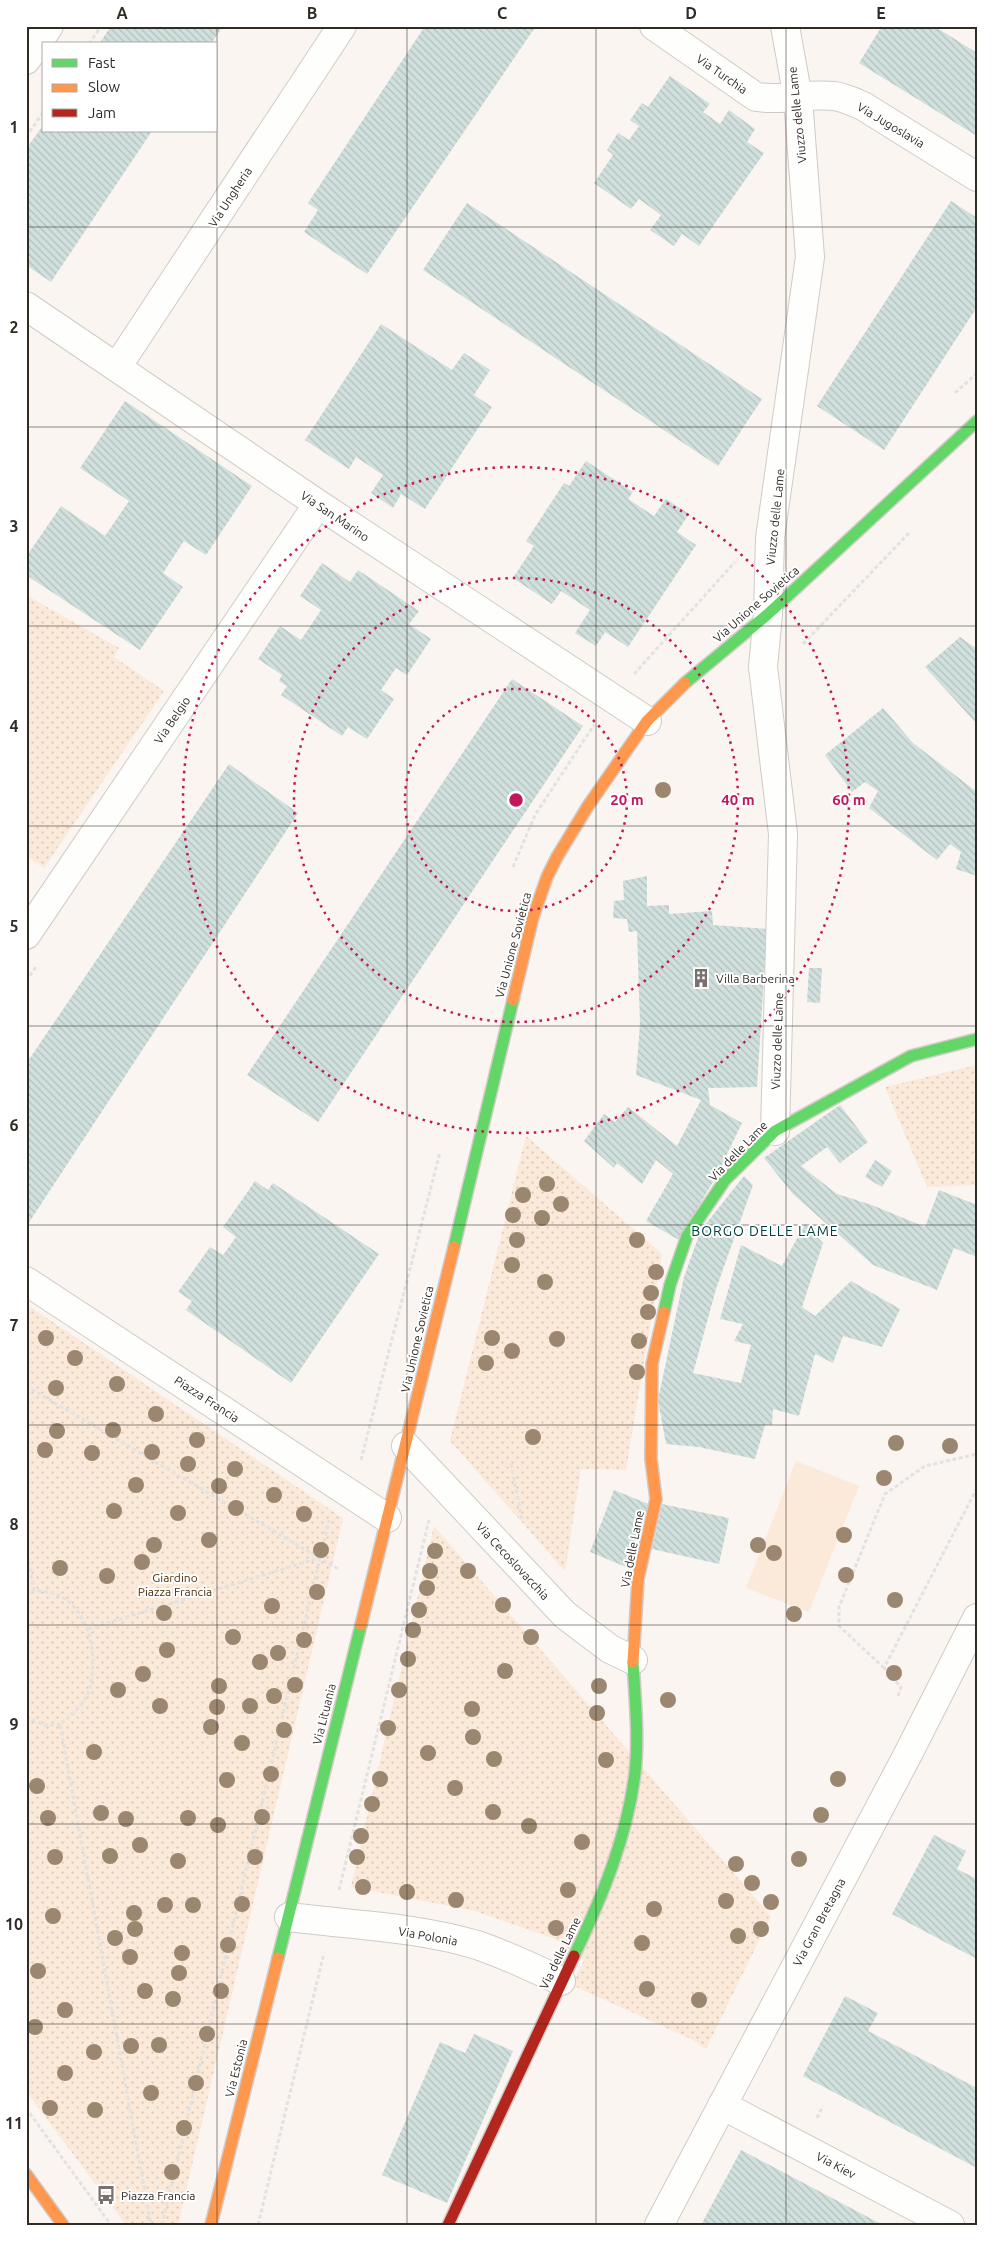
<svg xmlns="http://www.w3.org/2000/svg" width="1003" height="2251" viewBox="0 0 1003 2251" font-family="Ubuntu,sans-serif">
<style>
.park{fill:url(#park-dots)}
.pitch{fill:#fbe9d9}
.building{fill:url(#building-back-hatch)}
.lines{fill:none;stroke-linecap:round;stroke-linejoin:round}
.street-casing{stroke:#d0cbc7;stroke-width:30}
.fast-casing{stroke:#d0cbc7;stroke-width:14}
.slow-casing{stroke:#d0cbc7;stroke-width:14}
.jam-casing{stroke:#d0cbc7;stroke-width:14}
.path{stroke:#e4e2e1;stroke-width:3;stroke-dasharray:4 2.5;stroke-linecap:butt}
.street{stroke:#fefefd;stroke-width:28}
.fast{stroke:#63d668;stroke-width:11}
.slow{stroke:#ff974d;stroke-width:11}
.jam{stroke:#b3261e;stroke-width:11}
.tree{fill:#9b876f}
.grid{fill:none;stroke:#312b26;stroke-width:1;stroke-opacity:0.55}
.ring{fill:none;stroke:#c2185b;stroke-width:2.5;stroke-dasharray:2.5 5}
.labels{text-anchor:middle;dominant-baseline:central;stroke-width:4;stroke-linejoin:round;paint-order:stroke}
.street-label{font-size:12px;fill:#312b26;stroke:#fff}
.poi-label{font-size:12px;fill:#312b26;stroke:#fff;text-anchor:start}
.park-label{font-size:12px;fill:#4e2d04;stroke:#fff}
.neighbourhood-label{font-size:14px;letter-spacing:1px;fill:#004240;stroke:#fff}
.centre{fill:#c2185b;stroke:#fff;stroke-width:2.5}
.ring-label{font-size:15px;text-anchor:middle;font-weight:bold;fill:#c2185b;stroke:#fff;stroke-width:4;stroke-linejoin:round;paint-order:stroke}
.neatline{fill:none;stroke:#312b26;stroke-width:2}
.grid-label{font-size:16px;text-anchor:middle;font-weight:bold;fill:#312b26}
</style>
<defs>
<pattern id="park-dots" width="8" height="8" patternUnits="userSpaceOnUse" patternTransform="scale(1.25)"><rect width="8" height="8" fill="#fbe9d9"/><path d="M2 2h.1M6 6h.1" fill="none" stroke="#d8c8ba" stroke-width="1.8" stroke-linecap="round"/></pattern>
<pattern id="building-back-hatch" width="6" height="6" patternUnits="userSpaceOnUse" patternTransform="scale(1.25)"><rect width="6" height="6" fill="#d0e0dd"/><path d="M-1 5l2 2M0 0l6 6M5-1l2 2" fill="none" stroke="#b3c0be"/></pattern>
</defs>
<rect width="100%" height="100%" fill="#faf5f1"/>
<path class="park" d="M26 595 119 648 114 657 164 691 44 868 26 856Z
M977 1065V1185L927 1187 885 1087Z
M526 1136 662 1254 626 1470 581 1469 565 1571 450 1441Z
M26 1304 343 1518 178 2225H126L26 2091Z
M434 1526 771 1916 706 2049 691 2039 572 1985 584 1960 555 1939 475 1911 351 1887Z"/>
<path class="pitch" d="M796 1461 859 1486 809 1612 746 1588Z"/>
<path class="building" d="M111 26H223L211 44H99Z
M425 26H536L367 274 304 232 318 210 308 203Z
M882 26H934L977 53V136L859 63Z
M670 76 710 104 703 112 720 124 729 110 755 129 747 142 764 153 699 246 682 234 674 246 650 230 661 215 639 199 631 209 594 183 613 155 607 150 618 133 629 140 639 126 630 120 642 103 648 107Z
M44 124V131H152L51 282 26 265V149Z
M951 201 977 218V307L884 450 817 406Z
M467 203 762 399 718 466 423 270Z
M381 324 452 370 464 353 490 370 474 395 492 407 425 509 401 494 393 508 371 493 383 475 356 457 349 469 305 440Z
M125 401 252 486 206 555 184 541 163 573 183 587 140 650 26 575V557L61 506 105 536 129 501 80 468Z
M586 461 633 492 628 499 654 516 666 499 689 514 677 532 696 545 628 647 605 632 596 646 575 633 590 610 561 591 552 604 513 578 534 546 526 541 564 483 569 486Z
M322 563 350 582 358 570 419 611 409 624 431 639 407 675 396 668 381 690 394 699 367 739 348 727 342 736 281 695 287 686 279 681 282 675 258 659 280 626 301 640 321 610 300 596Z
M960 637 977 649V724L925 667Z
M512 679 583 726 318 1122 247 1075Z
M883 708 913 743 977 792V876L956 869 961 852 950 844 937 860 869 808 878 791 865 782 852 792 825 755Z
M229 764 298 813 26 1227V1064Z
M647 876V906L669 905V914L712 911 713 925 767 929 757 1087 708 1088 710 1105 742 1123 718 1173 679 1240 646 1221 673 1174 656 1160 642 1184 617 1163 614 1168 584 1141 604 1114 615 1122 628 1107 677 1146 701 1100 636 1075 640 1024 637 931 629 932 627 919 613 918 614 901 624 900 623 881Z
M809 968H822L820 1003 807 1002Z
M840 1105 868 1142 840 1163 827 1147 801 1166 837 1194 872 1205 925 1227 939 1190 977 1205V1257L954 1248 937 1290 873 1265 793 1194 764 1158Z
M875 1160 892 1171 882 1187 865 1177Z
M744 1176 753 1185 716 1289 693 1373 741 1383 751 1345 734 1341 743 1324 720 1319 741 1245 782 1266 805 1224 823 1243 802 1307 815 1316 851 1281 900 1309 882 1347 843 1336 833 1363 815 1354 799 1416 773 1409 772 1425H765L755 1459 699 1447 666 1444 658 1400 684 1277 701 1230Z
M255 1181 268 1190 273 1183 379 1254 291 1383 186 1310 192 1301 178 1292 210 1247 223 1255 236 1237 223 1227Z
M614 1490 651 1505 626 1567 590 1552Z
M662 1504 729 1518 719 1564 652 1549Z
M934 1835 966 1851 957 1869 977 1879V1959L892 1914Z
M845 1996 878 2013 868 2031 977 2088V2168L803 2076Z
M474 2034 513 2051 447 2203 382 2175 440 2042 465 2053Z
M741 2150 883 2225H701Z"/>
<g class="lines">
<g class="street-casing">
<path id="street" d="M654 26 756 97C784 101 808 93 834 96 843 97 854 102 863 106L977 177
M26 60 49 26
M26 306 318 504 647 721
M117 367 342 26
M26 935 318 504
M775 1131 783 834 763 667 768 614 770 538 810 257 798 98 785 26
M26 1281 387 1518
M406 1446 565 1615 610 1649 633 1660
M289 1917C351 1925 417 1927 477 1945 506 1955 534 1968 561 1981
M722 2105 950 2225
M659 2225 907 1756 977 1618"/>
</g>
<g class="fast-casing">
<path id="fast" d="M685 683 768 614 977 421
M454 1247 513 1000
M664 1312 670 1285 687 1236 725 1180 775 1131 911 1056 977 1039
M574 1956C602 1897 627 1838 635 1773 639 1737 635 1699 633 1662
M278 1958 361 1625"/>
</g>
<g class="slow-casing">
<path id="slow" d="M513 1000 533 917 547 877 557 857 588 806 647 721 685 683
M361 1625 454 1247
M633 1662 638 1579 656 1499 651 1459 652 1364 664 1312
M26 2174 63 2225
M211 2225 278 1958"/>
</g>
<g class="jam-casing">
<path id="jam" d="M448 2225 574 1956"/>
</g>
<path class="path" d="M89 44 101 26
M26 137 44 111
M955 393 977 373
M803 644 909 533
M634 674 735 562
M513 867 535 815 594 725
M26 981 36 967
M26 1386 340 1570
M361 1460 440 1152
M511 1464 522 1519
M26 1549 34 1590
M26 1595 34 1590C40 1591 47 1592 53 1593 81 1602 93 1635 93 1663 92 1672 92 1685 88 1693 82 1707 71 1715 60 1724L151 2225
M88 1629 319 1558
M884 1668 839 1626V1607L885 1494 925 1466 977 1454
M898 1696 901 1687 884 1668 977 1488
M26 1717 45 1725 60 1724
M339 1890 429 1520
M26 2108 111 2225
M817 2118 823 2106
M162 2225 329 1520
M258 2225 324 1953"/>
<use href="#street" class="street"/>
<use href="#fast" class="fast"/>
<use href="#slow" class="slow"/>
<use href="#jam" class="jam"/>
</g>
<g class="tree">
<circle cx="663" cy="790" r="8"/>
<circle cx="547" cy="1184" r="8"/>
<circle cx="523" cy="1195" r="8"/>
<circle cx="561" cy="1204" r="8"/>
<circle cx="513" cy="1215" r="8"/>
<circle cx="542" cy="1218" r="8"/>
<circle cx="517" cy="1240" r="8"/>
<circle cx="637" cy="1240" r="8"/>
<circle cx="512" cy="1265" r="8"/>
<circle cx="656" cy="1272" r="8"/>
<circle cx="545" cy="1282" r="8"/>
<circle cx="651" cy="1293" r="8"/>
<circle cx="648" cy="1312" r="8"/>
<circle cx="46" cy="1338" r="8"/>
<circle cx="492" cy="1338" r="8"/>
<circle cx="557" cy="1339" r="8"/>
<circle cx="639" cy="1341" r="8"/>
<circle cx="512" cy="1351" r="8"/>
<circle cx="75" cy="1358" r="8"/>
<circle cx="486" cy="1363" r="8"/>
<circle cx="637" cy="1372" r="8"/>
<circle cx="117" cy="1384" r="8"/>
<circle cx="56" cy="1388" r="8"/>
<circle cx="156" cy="1414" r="8"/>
<circle cx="113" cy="1430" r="8"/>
<circle cx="57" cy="1431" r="8"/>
<circle cx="533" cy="1437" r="8"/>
<circle cx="197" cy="1440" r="8"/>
<circle cx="896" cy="1443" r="8"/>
<circle cx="950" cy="1446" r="8"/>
<circle cx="45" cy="1450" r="8"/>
<circle cx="152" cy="1452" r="8"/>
<circle cx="92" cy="1453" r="8"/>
<circle cx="188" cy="1464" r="8"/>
<circle cx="235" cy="1469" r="8"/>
<circle cx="884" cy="1478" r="8"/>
<circle cx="136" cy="1485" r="8"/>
<circle cx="219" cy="1486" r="8"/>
<circle cx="274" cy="1495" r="8"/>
<circle cx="236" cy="1508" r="8"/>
<circle cx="114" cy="1511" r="8"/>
<circle cx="178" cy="1513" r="8"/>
<circle cx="304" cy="1514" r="8"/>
<circle cx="844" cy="1535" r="8"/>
<circle cx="209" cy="1540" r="8"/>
<circle cx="154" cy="1545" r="8"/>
<circle cx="758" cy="1545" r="8"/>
<circle cx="321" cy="1550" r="8"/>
<circle cx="435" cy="1551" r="8"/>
<circle cx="774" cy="1553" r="8"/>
<circle cx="142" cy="1562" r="8"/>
<circle cx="60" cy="1568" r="8"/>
<circle cx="430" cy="1571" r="8"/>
<circle cx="468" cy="1571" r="8"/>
<circle cx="846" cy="1575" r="8"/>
<circle cx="107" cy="1576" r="8"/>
<circle cx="427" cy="1588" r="8"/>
<circle cx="317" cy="1592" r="8"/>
<circle cx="895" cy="1600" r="8"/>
<circle cx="503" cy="1605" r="8"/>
<circle cx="272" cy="1606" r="8"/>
<circle cx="419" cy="1610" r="8"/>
<circle cx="164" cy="1613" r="8"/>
<circle cx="794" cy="1614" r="8"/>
<circle cx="413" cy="1630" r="8"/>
<circle cx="233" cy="1637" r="8"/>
<circle cx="531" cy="1637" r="8"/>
<circle cx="304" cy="1640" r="8"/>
<circle cx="167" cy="1650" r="8"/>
<circle cx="278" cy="1653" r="8"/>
<circle cx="408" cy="1659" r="8"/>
<circle cx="260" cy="1662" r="8"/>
<circle cx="505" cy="1671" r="8"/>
<circle cx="894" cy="1673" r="8"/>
<circle cx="143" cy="1674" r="8"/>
<circle cx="295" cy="1685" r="8"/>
<circle cx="219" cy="1686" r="8"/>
<circle cx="599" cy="1686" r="8"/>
<circle cx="118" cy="1690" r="8"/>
<circle cx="399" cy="1690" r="8"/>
<circle cx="274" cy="1696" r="8"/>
<circle cx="668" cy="1700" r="8"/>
<circle cx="160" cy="1706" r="8"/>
<circle cx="250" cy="1706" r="8"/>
<circle cx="217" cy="1707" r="8"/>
<circle cx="472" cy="1709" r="8"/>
<circle cx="597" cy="1713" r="8"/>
<circle cx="211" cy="1727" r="8"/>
<circle cx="388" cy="1728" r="8"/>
<circle cx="284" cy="1730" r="8"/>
<circle cx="473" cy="1737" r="8"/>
<circle cx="242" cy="1743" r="8"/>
<circle cx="94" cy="1752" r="8"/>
<circle cx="428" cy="1753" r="8"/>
<circle cx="494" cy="1759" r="8"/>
<circle cx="606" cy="1760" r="8"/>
<circle cx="271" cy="1774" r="8"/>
<circle cx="380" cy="1779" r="8"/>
<circle cx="838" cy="1779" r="8"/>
<circle cx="227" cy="1780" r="8"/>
<circle cx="37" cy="1786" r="8"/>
<circle cx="455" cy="1788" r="8"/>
<circle cx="372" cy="1804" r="8"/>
<circle cx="493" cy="1812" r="8"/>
<circle cx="101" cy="1813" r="8"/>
<circle cx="821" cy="1815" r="8"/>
<circle cx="262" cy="1817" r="8"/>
<circle cx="48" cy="1818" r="8"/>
<circle cx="188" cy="1818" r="8"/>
<circle cx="126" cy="1819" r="8"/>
<circle cx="218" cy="1825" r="8"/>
<circle cx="529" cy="1826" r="8"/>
<circle cx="361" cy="1836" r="8"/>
<circle cx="582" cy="1842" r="8"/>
<circle cx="140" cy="1845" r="8"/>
<circle cx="110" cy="1856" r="8"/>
<circle cx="55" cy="1857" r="8"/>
<circle cx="255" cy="1857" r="8"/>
<circle cx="357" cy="1857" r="8"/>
<circle cx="799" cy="1859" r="8"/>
<circle cx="178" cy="1861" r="8"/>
<circle cx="736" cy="1864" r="8"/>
<circle cx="752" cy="1883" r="8"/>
<circle cx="363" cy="1887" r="8"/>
<circle cx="568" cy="1890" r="8"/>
<circle cx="407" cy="1892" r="8"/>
<circle cx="456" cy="1900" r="8"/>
<circle cx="726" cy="1901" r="8"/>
<circle cx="771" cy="1902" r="8"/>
<circle cx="242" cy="1904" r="8"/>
<circle cx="165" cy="1905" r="8"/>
<circle cx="193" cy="1905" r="8"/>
<circle cx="654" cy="1909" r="8"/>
<circle cx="134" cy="1913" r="8"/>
<circle cx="53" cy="1916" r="8"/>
<circle cx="556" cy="1928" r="8"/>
<circle cx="135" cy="1929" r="8"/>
<circle cx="761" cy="1929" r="8"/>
<circle cx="738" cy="1936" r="8"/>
<circle cx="115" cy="1938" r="8"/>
<circle cx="642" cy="1943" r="8"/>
<circle cx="228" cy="1945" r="8"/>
<circle cx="182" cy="1953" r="8"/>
<circle cx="130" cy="1957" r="8"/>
<circle cx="38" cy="1971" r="8"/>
<circle cx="179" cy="1973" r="8"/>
<circle cx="647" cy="1989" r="8"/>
<circle cx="145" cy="1991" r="8"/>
<circle cx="221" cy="1991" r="8"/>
<circle cx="173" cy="1999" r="8"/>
<circle cx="699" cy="2000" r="8"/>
<circle cx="65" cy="2010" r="8"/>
<circle cx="35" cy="2027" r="8"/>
<circle cx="207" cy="2034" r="8"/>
<circle cx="159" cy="2045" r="8"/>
<circle cx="131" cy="2046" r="8"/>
<circle cx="94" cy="2052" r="8"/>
<circle cx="65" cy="2073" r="8"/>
<circle cx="196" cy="2083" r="8"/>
<circle cx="151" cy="2093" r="8"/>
<circle cx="50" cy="2108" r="8"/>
<circle cx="95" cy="2110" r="8"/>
<circle cx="184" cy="2128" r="8"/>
<circle cx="172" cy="2172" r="8"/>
</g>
<path class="grid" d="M217 26V2225M407 26V2225M596 26V2225M786 26V2225M26 227H977M26 427H977M26 626H977M26 826H977M26 1026H977M26 1225H977M26 1425H977M26 1625H977M26 1824H977M26 2024H977"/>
<g class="ring">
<circle cx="516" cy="800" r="111"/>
<circle cx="516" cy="800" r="222"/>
<circle cx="516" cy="800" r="333"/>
</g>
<defs>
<g id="building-bare" transform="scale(1.5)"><path d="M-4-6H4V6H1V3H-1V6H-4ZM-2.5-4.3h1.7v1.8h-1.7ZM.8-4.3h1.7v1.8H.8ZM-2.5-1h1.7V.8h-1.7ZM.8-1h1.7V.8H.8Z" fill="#77726d" stroke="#fff" stroke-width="2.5" paint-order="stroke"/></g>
<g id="bus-bare" transform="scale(1.5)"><path d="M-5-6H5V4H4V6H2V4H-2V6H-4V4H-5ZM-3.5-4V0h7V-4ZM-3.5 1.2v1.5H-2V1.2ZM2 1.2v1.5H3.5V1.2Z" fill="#77726d" stroke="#fff" stroke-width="2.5" paint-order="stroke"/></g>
</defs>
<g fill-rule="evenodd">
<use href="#building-bare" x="701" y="978"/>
<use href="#bus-bare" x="106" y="2195"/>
</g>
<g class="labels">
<g class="street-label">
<text transform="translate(722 74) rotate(35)">Via Turchia</text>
<text transform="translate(797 115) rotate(-96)">Viuzzo delle Lame</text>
<text transform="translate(891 125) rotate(31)">Via Jugoslavia</text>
<text transform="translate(230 197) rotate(-57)">Via Ungheria</text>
<text transform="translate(335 516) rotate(34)">Via San Marino</text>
<text transform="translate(775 517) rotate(-84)">Viuzzo delle Lame</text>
<text transform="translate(756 604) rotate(-41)">Via Unione Sovietica</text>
<text transform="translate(172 720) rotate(-56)">Via Belgio</text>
<text transform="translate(513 945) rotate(-75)">Via Unione Sovietica</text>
<text transform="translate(777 1041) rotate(-88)">Viuzzo delle Lame</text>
<text transform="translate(738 1151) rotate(-46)">Via delle Lame</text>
<text transform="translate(417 1339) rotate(-77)">Via Unione Sovietica</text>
<text transform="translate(207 1399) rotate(33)">Piazza Francia</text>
<text transform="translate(632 1549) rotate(-79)">Via delle Lame</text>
<text transform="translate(513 1561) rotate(47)">Via Cecoslovacchia</text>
<text transform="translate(324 1714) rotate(-76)">Via Lituania</text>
<text transform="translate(819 1922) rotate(-62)">Via Gran Bretagna</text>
<text transform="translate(428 1936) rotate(10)">Via Polonia</text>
<text transform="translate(560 1953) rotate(-64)">Via delle Lame</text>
<text transform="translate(236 2068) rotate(-76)">Via Estonia</text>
<text transform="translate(836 2165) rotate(28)">Via Kiev</text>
</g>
<g class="poi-label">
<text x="716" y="978">Villa Barberina</text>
<text x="121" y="2195">Piazza Francia</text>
</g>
<g class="park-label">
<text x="175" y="1577">Giardino<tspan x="175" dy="14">Piazza Francia</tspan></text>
</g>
<g class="neighbourhood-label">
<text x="765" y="1231">BORGO DELLE LAME</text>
</g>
</g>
<circle cx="516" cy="800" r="8" class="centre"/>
<g class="ring-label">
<text x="627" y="805">20 m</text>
<text x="738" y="805">40 m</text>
<text x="849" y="805">60 m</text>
</g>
<rect width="1003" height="2251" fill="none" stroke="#ffffff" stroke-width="55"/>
<rect x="42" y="42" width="175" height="90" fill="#ffffff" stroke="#adaaa8"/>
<rect x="52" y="59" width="25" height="8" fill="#63d668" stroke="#adaaa8"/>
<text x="88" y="68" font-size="15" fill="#312b26">Fast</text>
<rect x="52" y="84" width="25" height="8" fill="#ff974d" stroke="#adaaa8"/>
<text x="88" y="92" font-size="15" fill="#312b26">Slow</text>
<rect x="52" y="109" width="25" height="8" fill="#b3261e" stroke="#adaaa8"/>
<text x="88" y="118" font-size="15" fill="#312b26">Jam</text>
<rect x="28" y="28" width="948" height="2196" class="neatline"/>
<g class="grid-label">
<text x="122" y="19">A</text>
<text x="312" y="19">B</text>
<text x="502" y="19">C</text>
<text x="691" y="19">D</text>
<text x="881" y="19">E</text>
<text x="14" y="133">1</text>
<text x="14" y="333">2</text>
<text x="14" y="532">3</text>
<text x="14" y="732">4</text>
<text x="14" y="932">5</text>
<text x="14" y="1131">6</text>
<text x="14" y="1331">7</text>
<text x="14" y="1530">8</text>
<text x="14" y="1730">9</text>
<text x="14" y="1930">10</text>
<text x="14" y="2129">11</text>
</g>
</svg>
